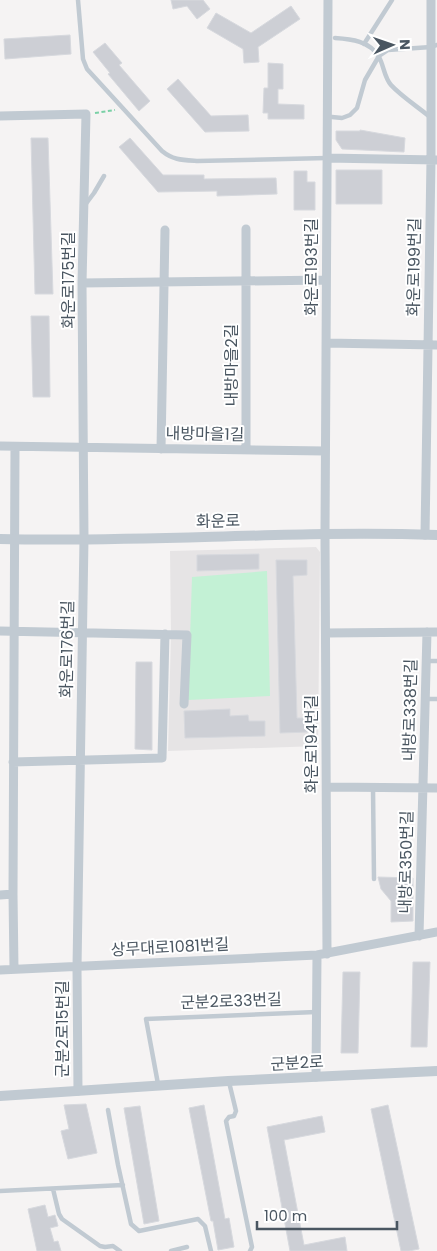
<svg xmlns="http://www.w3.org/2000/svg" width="437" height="1251" viewBox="0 0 437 1251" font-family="Poppins,'Noto Sans KR',sans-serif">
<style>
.education{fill:#e6e4e5}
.green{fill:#c3f1d5}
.building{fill:#cdcfd5;stroke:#d7d9de}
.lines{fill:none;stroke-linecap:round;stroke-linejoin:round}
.path{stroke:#7ad0a6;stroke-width:2;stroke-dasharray:4 2.5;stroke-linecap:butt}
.service{stroke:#c1cad2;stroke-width:4.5}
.minor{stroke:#c1cad2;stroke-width:9}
.tertiary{stroke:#c1cad2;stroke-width:10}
.labels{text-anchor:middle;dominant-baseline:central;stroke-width:4;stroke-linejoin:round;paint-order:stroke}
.street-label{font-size:16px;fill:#4a5661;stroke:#fff}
</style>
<rect width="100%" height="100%" fill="#f5f3f3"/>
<path class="education" d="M316 547 320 552 318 746 168 751 171 634 170 551Z"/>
<path class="green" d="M267 571 270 696 188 700 192 577Z"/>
<path class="building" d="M171 0H203L210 9 197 19 187 6 173 9Z
M291 6 300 19 258 47 259 62 244 63 243 49 207 28 216 13 251 33Z
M70 35 71 54 5 59 4 39Z
M105 43 122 63 119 65 150 101 139 111 108 74 110 73 93 52Z
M268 63 283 64V89H278V104L304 105V119H268V113H263L264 88H268Z
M178 79 211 116 248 115 249 131 205 132 167 89Z
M360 130 405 138 404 152 342 149 336 140V131H360Z
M31 138H48L53 294H35Z
M130 138 163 175H204V179L276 178 277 194 217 196V191L158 192 119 147Z
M336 170H382V204H336Z
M294 171H307V182H315V210H294Z
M31 316H49L50 397H33Z
M259 554V569L197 571V555Z
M276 560H307V575L293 576 297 718H307L308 732 280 733Z
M136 662H152V750L135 749Z
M230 709V716L248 715 249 721H265V736L185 738 184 711Z
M378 877 413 878V921L391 922V901L381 889Z
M413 962H430L427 1047H411Z
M343 972H360L358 1053H341Z
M86 1104 97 1153 68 1159 61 1131 69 1129 64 1105Z
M204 1105 225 1219 229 1218 234 1247 218 1250 213 1221H211L189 1108Z
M388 1105 419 1249 409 1251H401L371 1109Z
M140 1106 159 1221 144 1224 124 1108Z
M322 1116 325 1132 284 1140 304 1245 345 1237 347 1251H290L267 1127Z
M45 1205 48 1217 55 1215 58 1226 50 1228 54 1242 58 1241 61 1251H37L28 1209Z"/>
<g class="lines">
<path class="path" d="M95 113 115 110"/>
<path class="service" d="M78 0 83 59 87 69 162 151C173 160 182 160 197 161L327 158
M335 38C351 39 370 41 379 57 384 66 384 77 391 85 401 96 418 107 430 117
M364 44 392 0
M332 117 342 118 350 115 357 108 365 80 379 56 388 50 431 47 437 45
M85 205 94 193 104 176
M426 661H437
M425 699H437
M373 788 374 879
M229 1082 236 1111 234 1116 229 1117 226 1121 252 1247 250 1251
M158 1084 146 1019 316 1012
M108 1110 118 1165 131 1224 139 1231 198 1219 205 1226 211 1251
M53 1189 59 1214 62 1219 100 1246 105 1247 113 1246 120 1251
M0 1191 123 1185
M171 1251 187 1247"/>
<path class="minor" d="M0 116 86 114 82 283 84 539 77 967 78 1091
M327 158 437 160
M82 283 326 280
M326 343 437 345
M0 446 325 451
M161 449 165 230
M246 450V229
M425 535 431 160V0
M0 631 187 635 184 704
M326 633 437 632
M13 762 162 758 165 634
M327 787 437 788
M0 895 13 894
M419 936 427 632
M327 954 325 534 328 0
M14 969 13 894 15 447
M0 970 317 955 437 932
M316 1077 317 955"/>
<path class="tertiary" d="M0 539C146 543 291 530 437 535
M0 1096 228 1081 437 1071"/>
</g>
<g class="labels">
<g class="street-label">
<text transform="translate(311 267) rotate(-90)">화운로193번길</text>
<text transform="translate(414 267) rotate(-89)">화운로199번길</text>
<text transform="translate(68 280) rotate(-90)">화운로175번길</text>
<text transform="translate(231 365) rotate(-90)">내방마을2길</text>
<text transform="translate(205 434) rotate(1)">내방마을1길</text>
<text transform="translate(218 521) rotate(-1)">화운로</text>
<text transform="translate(67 649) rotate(-89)">화운로176번길</text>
<text transform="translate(410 710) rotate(-89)">내방로338번길</text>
<text transform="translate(311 744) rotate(-90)">화운로194번길</text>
<text transform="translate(406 862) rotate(-89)">내방로350번길</text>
<text transform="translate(170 947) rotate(-3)">상무대로1081번길</text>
<text transform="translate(231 1001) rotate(-2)">군분2로33번길</text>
<text transform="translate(62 1029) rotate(-90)">군분2로15번길</text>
<text transform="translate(297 1063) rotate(-3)">군분2로</text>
</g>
</g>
<g transform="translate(392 45) rotate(88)" stroke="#ffffff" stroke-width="4" paint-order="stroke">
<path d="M0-4L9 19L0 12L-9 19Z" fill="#4a5661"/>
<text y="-8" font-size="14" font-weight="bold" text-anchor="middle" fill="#4a5661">N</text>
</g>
<path d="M257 1221v8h140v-8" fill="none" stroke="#4a5661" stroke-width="2.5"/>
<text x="264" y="1221" font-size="15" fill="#4a5661" stroke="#ffffff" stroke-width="4" paint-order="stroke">100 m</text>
</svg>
